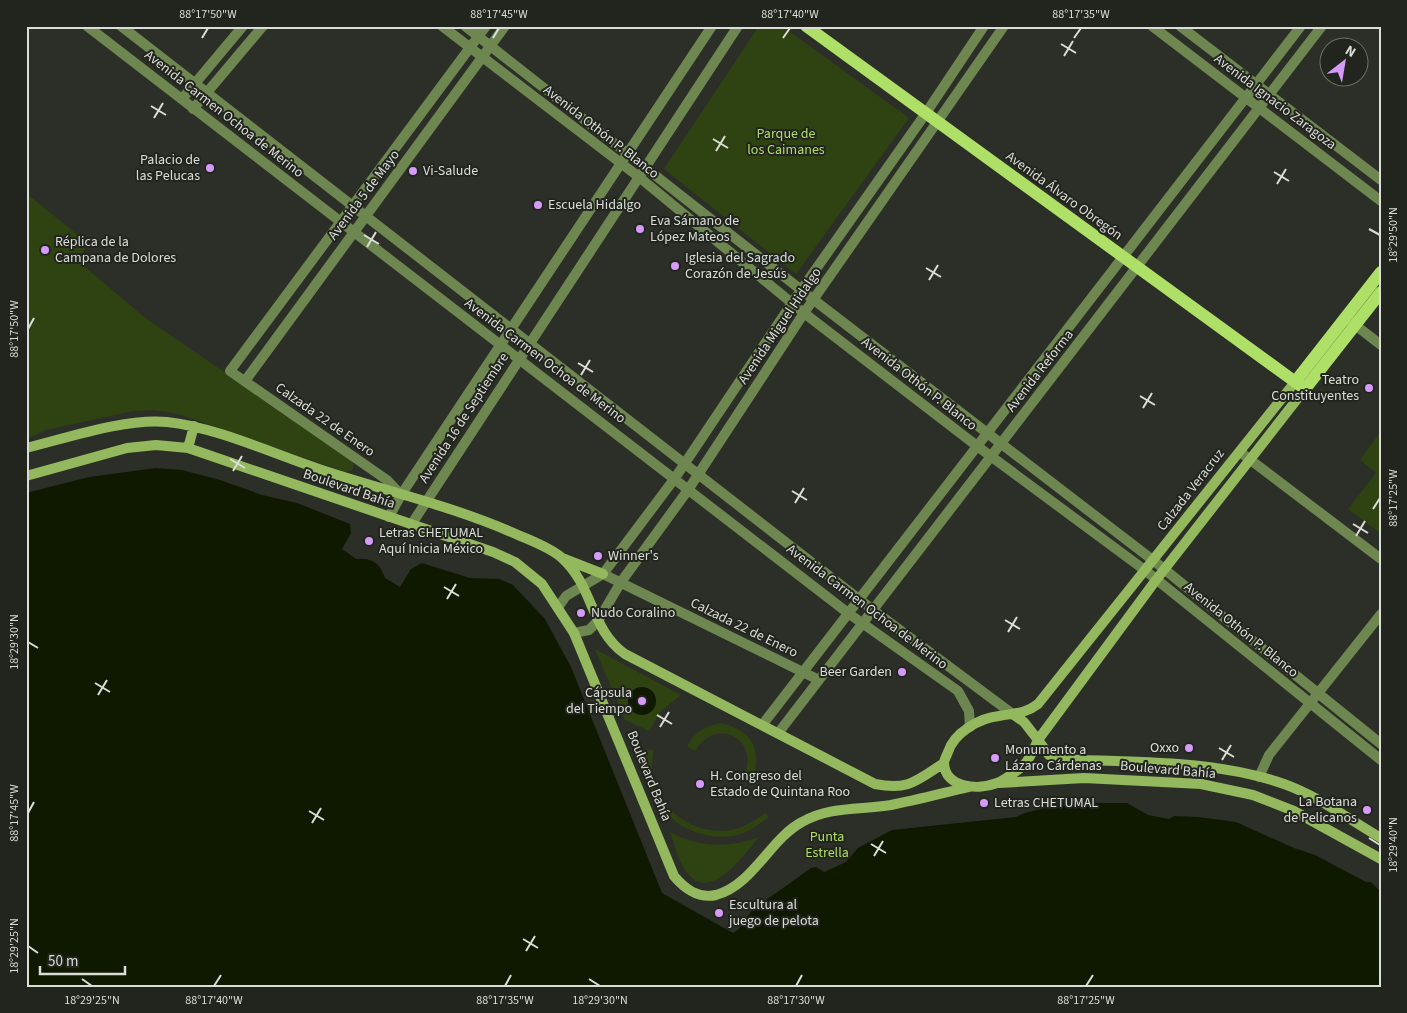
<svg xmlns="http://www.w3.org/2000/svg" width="1407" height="1013" viewBox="0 0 1407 1013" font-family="'Source Sans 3',sans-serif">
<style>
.green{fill:#2f4211}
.water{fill:#0f1900}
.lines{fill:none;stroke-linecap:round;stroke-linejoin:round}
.street{stroke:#6e864f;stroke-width:10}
.secondary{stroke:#93b85d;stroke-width:10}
.primary{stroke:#aedf67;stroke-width:12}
.ticks{fill:none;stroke:#dbddd8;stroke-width:2}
.poi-dot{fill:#d69bfa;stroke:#22251e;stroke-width:2}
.labels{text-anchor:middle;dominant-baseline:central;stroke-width:4;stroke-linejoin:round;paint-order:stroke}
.street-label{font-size:14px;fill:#dbddd8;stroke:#22251e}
.park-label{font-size:14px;fill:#aede67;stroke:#22251e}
.poi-label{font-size:14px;fill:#dbddd8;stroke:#22251e;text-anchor:start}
.neatline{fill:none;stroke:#dbddd8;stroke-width:2}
.ticks-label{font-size:12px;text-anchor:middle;fill:#dbddd8}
</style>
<rect width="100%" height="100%" fill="#2c2f27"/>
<path class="green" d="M759 26H782L909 118 796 274 664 169Z
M26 193 89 244 77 260 144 317 351 459 354 466 352 470 345 472 222 429 178 414 153 410 133 411 46 430 26 439Z
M1381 431V534L1348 509 1376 473 1360 460Z
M595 649 681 695 660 712 649 731 625 720Z
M722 723C751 731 762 747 753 777L745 773C758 737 715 717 695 751L687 746C696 731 705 726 722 723Z
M647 749 653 750C653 757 651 766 652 773 657 810 695 836 731 830 744 828 755 820 765 813L769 817C758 825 746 834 732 836 692 842 652 813 646 772 645 765 646 756 647 749Z
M670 832C700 848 728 848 759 837 742 857 706 910 682 865 677 855 674 843 670 832Z"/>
<path class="water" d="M156 468 182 470 220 480 262 495 297 503 350 524 351 533 342 549 356 559C372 557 380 563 385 578L400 587 411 569 422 563 470 578 499 579 513 585 545 619 571 667 662 893 733 933 739 929 752 910 811 868 816 867 824 872 846 862 858 848 892 830 1016 817C1033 808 1052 810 1068 799L1097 803H1127L1148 815 1169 819 1174 816 1198 817 1236 822 1294 848 1315 855 1366 882H1371L1381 892V987H26V493L89 477Z
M628 701a14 14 0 1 1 28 0a14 14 0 1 1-28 0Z"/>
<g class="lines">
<path class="street" d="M87 26 848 613 958 691 969 711 970 727
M121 26 873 610 1014 715
M442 26 639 177 804 313 977 446 1146 571 1381 760
M465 26 814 300 1154 561 1381 744
M1152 26 1381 201
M1180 26 1381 180
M182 99 243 26
M193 109 263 26
M1350 321 1381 345
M245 381 505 26
M1240 452 1381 559
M401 495 387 480 230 371 486 26
M389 517 401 495 712 26
M411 525 738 26
M603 574 819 680
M559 606 566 596 603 574 675 478 792 303 926 113 984 26
M574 633 589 630 598 621 621 582 688 490 804 313 1004 26
M763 724 1301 26
M779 732 1322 26
M1259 777 1269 755 1381 614"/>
<path class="secondary" d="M1305 389 1156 580 1038 740 1049 755 1060 759C1134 763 1213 759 1284 784 1318 796 1350 820 1381 838
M26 448C67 438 125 418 167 422 216 427 276 455 325 471 389 492 456 507 518 535 532 541 551 548 562 558 594 587 590 629 625 654L875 784C909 791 917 780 944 763
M188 448 194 426
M26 476 127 448 156 445 188 448 493 552 515 562 542 584 574 633 674 876C685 889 698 899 716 895 753 885 770 839 802 822 830 806 860 810 891 805 917 800 943 793 969 787
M562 558 603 574
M1014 715 1024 722 1038 740C1034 749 1030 759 1023 766 1016 771 1005 780 997 783 979 790 945 789 944 763 944 760 947 755 948 752 954 733 979 718 999 716 1015 713 1025 714 1038 704L1295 382
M999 783 1084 778 1201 784 1253 795 1294 811 1381 859"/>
<path class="primary" d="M806 26 1305 389 1381 292
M1295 382 1381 272"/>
</g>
<path class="ticks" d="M202 38 208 28M493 38 499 28M783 38 790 28M1074 38 1081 28M1061 44 1076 53M1064 56 1073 41M151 106 166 115M154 118 163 103M713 139 728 148M716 151 725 136M1274 172 1289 181M1277 184 1286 169M1369 229 1380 235M364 235 379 244M367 247 376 232M926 268 941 277M929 280 938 265M28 329 34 318M578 363 593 372M581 375 590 360M1140 396 1155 405M1143 408 1152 393M230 459 245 468M233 471 242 456M792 491 807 500M795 503 804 488M1373 509 1380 498M1353 524 1368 533M1356 536 1365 521M444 587 459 596M447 599 456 584M1005 620 1020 629M1008 632 1017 617M28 642 38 648M95 683 110 692M98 695 107 680M657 715 672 724M660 727 669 712M1219 748 1234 757M1222 760 1231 745M309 811 324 820M28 813 34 802M312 823 321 808M1369 838 1380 845M871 844 886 853M874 856 883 841M523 939 538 948M28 946 38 953M526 951 535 936M82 979 92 986M589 979 600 986M214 986 221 975M505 986 511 975M796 986 802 975M1086 986 1093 975"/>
<g class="poi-dot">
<circle cx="210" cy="168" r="5"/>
<circle cx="413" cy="171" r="5"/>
<circle cx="538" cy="205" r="5"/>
<circle cx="640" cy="229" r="5"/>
<circle cx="45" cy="250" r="5"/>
<circle cx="675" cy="266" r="5"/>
<circle cx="1369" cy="388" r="5"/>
<circle cx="369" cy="541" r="5"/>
<circle cx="598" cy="556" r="5"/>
<circle cx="581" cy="613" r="5"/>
<circle cx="902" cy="672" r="5"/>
<circle cx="642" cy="701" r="5"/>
<circle cx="1189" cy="748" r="5"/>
<circle cx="995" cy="758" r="5"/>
<circle cx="700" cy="784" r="5"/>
<circle cx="984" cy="803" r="5"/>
<circle cx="1367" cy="810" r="5"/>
<circle cx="719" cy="913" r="5"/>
</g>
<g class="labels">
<g class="street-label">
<text transform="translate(1275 102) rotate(37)">Avenida Ignacio Zaragoza</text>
<text transform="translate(224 114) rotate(38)">Avenida Carmen Ochoa de Merino</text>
<text transform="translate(601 132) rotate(38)">Avenida Othón P. Blanco</text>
<text transform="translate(364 195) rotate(-53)">Avenida 5 de Mayo</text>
<text transform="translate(1064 196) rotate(36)">Avenida Álvaro Obregón</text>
<text transform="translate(780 326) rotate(-56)">Avenida Miguel Hidalgo</text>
<text transform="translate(545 361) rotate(37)">Avenida Carmen Ochoa de Merino</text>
<text transform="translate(1040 371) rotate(-52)">Avenida Reforma</text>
<text transform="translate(919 384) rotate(38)">Avenida Othón P. Blanco</text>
<text transform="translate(464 418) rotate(-57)">Avenida 16 de Septiembre</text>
<text transform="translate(325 420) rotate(35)">Calzada 22 de Enero</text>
<text transform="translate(349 489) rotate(19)">Boulevard Bahía</text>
<text transform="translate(1191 490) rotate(-52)">Calzada Veracruz</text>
<text transform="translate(867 607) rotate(37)">Avenida Carmen Ochoa de Merino</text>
<text transform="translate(744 628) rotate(26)">Calzada 22 de Enero</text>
<text transform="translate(1241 630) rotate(39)">Avenida Othón P. Blanco</text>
<text transform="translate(1168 770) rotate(5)">Boulevard Bahía</text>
<text transform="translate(649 776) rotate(68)">Boulevard Bahía</text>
</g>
<g class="park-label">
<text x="786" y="134">Parque de<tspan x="786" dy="16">los Caimanes</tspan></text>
<text x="827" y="837">Punta<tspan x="827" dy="16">Estrella</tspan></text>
</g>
<g class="poi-label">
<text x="200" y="160" text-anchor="end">Palacio de<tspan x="200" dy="16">las Pelucas</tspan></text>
<text x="423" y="171">Vi-Salude</text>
<text x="548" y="205">Escuela Hidalgo</text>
<text x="650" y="221">Eva Sámano de<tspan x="650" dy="16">López Mateos</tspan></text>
<text x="55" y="242">Réplica de la<tspan x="55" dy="16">Campana de Dolores</tspan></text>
<text x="685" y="258">Iglesia del Sagrado<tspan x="685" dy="16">Corazón de Jesús</tspan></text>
<text x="1359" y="380" text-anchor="end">Teatro<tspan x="1359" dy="16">Constituyentes</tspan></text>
<text x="379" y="533">Letras CHETUMAL<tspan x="379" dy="16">Aquí Inicia México</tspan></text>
<text x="608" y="556">Winner's</text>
<text x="591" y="613">Nudo Coralino</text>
<text x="892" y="672" text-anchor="end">Beer Garden</text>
<text x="632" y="693" text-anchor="end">Cápsula<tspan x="632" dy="16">del Tiempo</tspan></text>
<text x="1179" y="748" text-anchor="end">Oxxo</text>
<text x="1005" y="750">Monumento a<tspan x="1005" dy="16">Lázaro Cárdenas</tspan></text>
<text x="710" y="776">H. Congreso del<tspan x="710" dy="16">Estado de Quintana Roo</tspan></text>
<text x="1357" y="802" text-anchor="end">La Botana<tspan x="1357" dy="16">de Pelicanos</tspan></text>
<text x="994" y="803">Letras CHETUMAL</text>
<text x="729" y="905">Escultura al<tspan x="729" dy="16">juego de pelota</tspan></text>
</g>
</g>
<rect width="1407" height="1013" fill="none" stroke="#22251e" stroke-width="55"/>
<g transform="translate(1344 62) rotate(31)"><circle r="24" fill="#22251e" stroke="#6c6f68"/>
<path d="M0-4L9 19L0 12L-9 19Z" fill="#d69bfa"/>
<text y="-8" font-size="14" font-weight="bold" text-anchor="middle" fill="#dbddd8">N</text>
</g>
<path d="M40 966v8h85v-8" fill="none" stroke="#dbddd8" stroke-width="2.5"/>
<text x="48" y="966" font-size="15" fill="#dbddd8" stroke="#22251e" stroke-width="4" paint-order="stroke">50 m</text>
<rect x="28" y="28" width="1352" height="958" class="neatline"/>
<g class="ticks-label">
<text x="208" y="18">88°17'50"W</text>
<text x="499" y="18">88°17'45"W</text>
<text x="790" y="18">88°17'40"W</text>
<text x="1081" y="18">88°17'35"W</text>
<text transform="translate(1393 235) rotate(-90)" y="4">18°29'50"N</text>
<text transform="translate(14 329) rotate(-90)" y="4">88°17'50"W</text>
<text transform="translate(1393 498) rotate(-90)" y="4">88°17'25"W</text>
<text transform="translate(14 642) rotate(-90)" y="4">18°29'30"N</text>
<text transform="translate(14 813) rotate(-90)" y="4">88°17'45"W</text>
<text transform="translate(1393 845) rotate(-90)" y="4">18°29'40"N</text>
<text transform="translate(14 946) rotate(-90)" y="4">18°29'25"N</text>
<text x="92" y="1004">18°29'25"N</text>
<text x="214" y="1004">88°17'40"W</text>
<text x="505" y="1004">88°17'35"W</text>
<text x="600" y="1004">18°29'30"N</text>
<text x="796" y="1004">88°17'30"W</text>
<text x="1086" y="1004">88°17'25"W</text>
</g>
</svg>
